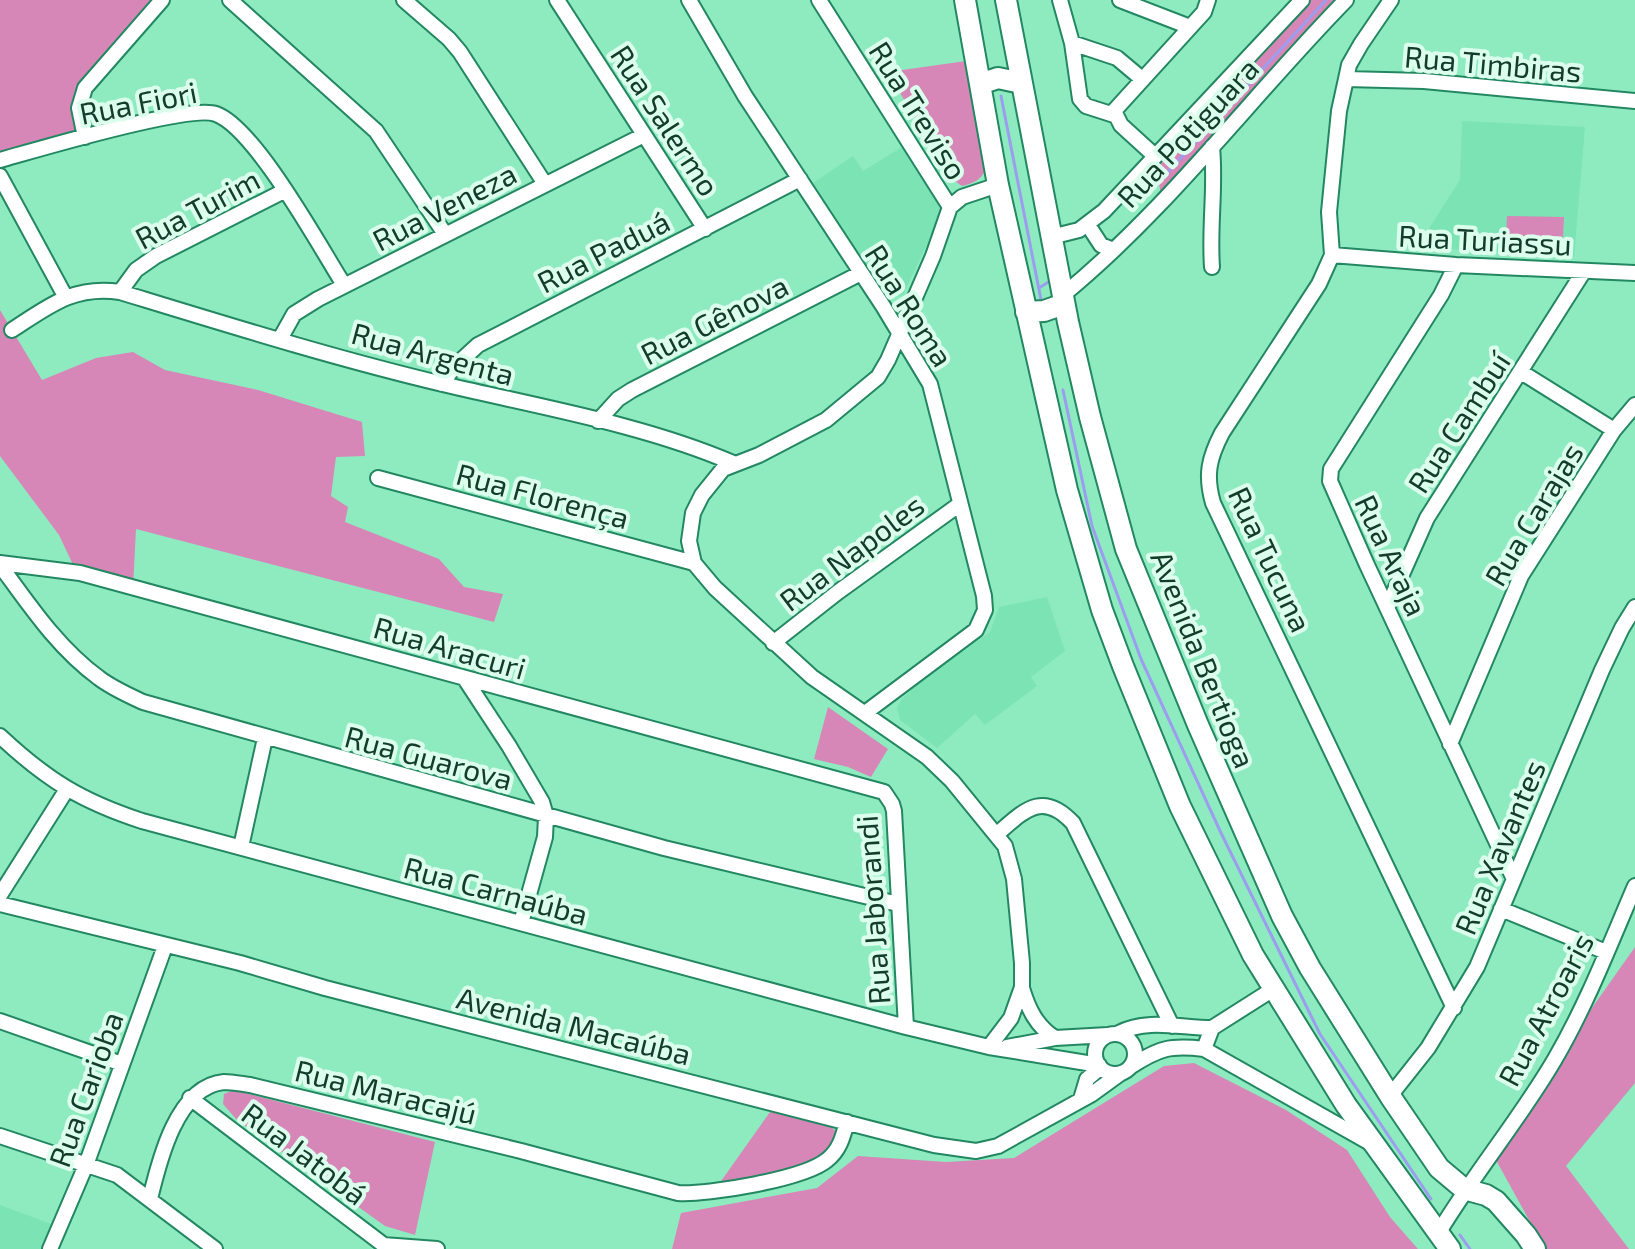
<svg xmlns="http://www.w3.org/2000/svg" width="1635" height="1249" viewBox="0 0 1635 1249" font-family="'Exo 2',sans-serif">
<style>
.built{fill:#7ce3b4}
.green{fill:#d687b7}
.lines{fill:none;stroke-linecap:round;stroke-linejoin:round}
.stream{stroke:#9d9df0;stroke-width:3}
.street-casing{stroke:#238761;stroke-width:18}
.secondary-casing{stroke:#238761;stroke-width:24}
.street{stroke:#fff;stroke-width:14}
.secondary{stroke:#fff;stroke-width:20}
.labels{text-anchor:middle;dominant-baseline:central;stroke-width:8;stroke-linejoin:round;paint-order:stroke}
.street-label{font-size:30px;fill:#143c2b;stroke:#dcffed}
</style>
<rect width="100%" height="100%" fill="#8eebc0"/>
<path class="built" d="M1462 121 1585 127 1574 257 1417 247 1460 180Z
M902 147 940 206 936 225 903 295 892 298 882 292 813 183 853 156 863 171Z
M1047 597 1065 651 1031 677 1037 686 985 725 975 714 937 748 900 720 897 708 901 700 922 680 990 632 999 607Z
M0 1205 54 1225 44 1249H0Z"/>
<path class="green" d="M0 0H162L85 88V137L0 160Z
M1311 0H1340L1161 195 1156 166Z
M966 61 988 165C983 178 976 183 962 186L949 177 888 72Z
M1507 216 1564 217 1562 256 1505 254Z
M0 310 42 380 96 358 133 352 165 370 258 390 362 422 365 456 336 457 331 496 348 507 345 522 439 559 464 587 503 594 494 622 136 529 133 588 75 569 59 535 0 456Z
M828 707 888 749 871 777 848 767 814 759Z
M1635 947V1083L1566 1166 1629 1249H1545L1491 1151Z
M1194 1063 1286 1110 1347 1150 1390 1217 1418 1249H672L681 1213 817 1188 858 1156 946 1162 1014 1158 1164 1066Z
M234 1090 435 1142 415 1235 385 1226 237 1120 223 1104 224 1094Z
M770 1112 825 1123 836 1131C826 1174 755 1177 719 1184Z"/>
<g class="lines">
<path class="stream" d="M1001 96 1042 305
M1167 173 1326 0
M1039 288 1053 279
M1063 390 1092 526 1141 659 1221 833 1320 1034 1431 1199
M1460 1235 1470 1249"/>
<g class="street-casing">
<path id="street" d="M230 0 376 131 445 234
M404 0 449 39 460 52 545 184
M557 0 705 229
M689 0 745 96 883 306 930 384 984 596 985 610 976 630 865 713
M819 0 950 207
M1060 0 1072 43 1080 99 1086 106 1114 115
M1120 0 1190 27
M1391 0 1361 44 1349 65 1346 79 1339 111 1329 212 1332 255 1319 284 1222 433C1209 458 1205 475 1213 503L1454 1008
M1072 43 1117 58 1142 79
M1346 79 1424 81 1635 101
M85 137 79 108 85 88 162 0
M1212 147C1216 187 1209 226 1212 267
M1155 156 1121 125 1114 111 1204 12 1208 0
M0 160C36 150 189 104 216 114 255 128 320 247 344 285
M0 176 65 296
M1088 225 1101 245 1113 250
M1051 237 1079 230 1104 211 1302 0
M1332 255 1456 265 1635 273
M1456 265 1441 295 1331 469 1330 481 1367 565 1513 877
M120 292C228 325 337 359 447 385 540 407 645 425 733 463
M1063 295C1169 208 1251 97 1346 0
M12 330C49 306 74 285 120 292L136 270 156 256 284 191
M280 339 294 314 318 299 644 135
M1521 372 1614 430
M442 384 454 367 478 345 800 179
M598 421 618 399 632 390 861 273
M378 478 694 563
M0 563 80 573 884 792 892 804 894 811 906 1027
M0 565C30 606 58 648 99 678 112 688 128 695 143 702L664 848 898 904
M1387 608 1427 518 1584 271
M773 643 838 592 960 504
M465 679 509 746 542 802 546 816 545 837 521 923
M0 736C47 780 81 801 142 821L906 1027 989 1047 1099 1065
M1450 744 1521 576 1614 430 1635 405
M997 834C1024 811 1042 790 1073 823L1172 1026
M241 847 265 738
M0 895 67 789
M0 904 240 963 325 988 934 1145 976 1151 998 1146 1092 1094 1121 1073
M1501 909 1606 952
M1022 988C1028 1008 1036 1026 1055 1038
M0 1021 122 1064
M1119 1033C1147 1018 1181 1028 1212 1028
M1095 1054a20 20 0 1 1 40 0a20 20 0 1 1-40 0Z
M989 1047 1011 1018 1022 987V963L1014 879 1005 846 952 781 927 757 812 677 715 588 694 563 689 541 693 513 702 495 723 469 759 455 826 420 878 377 888 360 933 256 950 207 962 197 998 185
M1007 1047 1055 1038 1108 1035
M1204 1049 1212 1028 1275 988
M1130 1067C1159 1048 1170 1045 1204 1049L1370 1143
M1390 1096 1428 1048 1477 967 1602 670 1622 628 1635 607
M190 1098 389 1249
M1081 1099 1087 1079 1100 1068
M0 1136 117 1175 215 1249
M150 1199C159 1161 177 1086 224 1082 232 1082 242 1084 250 1085L521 1151 678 1193C708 1195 804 1179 827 1160 840 1150 843 1136 847 1122
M1439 1232C1475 1172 1520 1119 1555 1059 1587 1004 1610 944 1635 886
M383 1245 437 1249
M50 1249 86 1165 165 946"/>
</g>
<g class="secondary-casing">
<path id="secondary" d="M965 0 998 185 1067 490 1102 610 1123 666 1180 806 1253 955 1346 1105 1450 1249
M1006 0 1068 322 1090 417 1126 549 1198 725 1282 916 1310 968 1390 1096 1439 1168 1464 1189 1486 1195 1496 1201 1526 1235 1535 1249
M980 84 998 78 1021 83
M1026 312 1044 311 1064 304"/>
</g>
<use href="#street" class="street"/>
<use href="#secondary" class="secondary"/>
</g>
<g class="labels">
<g class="street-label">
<text transform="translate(1493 63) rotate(5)">Rua Timbiras</text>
<text transform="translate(138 102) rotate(-11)">Rua Fiori</text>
<text transform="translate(919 110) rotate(58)">Rua Treviso</text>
<text transform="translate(666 120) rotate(57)">Rua Salermo</text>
<text transform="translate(1187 132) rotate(-47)">Rua Potiguara</text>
<text transform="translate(444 206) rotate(-27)">Rua Veneza</text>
<text transform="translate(197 208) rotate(-28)">Rua Turim</text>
<text transform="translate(1485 239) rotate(3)">Rua Turiassu</text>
<text transform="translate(603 251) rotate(-27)">Rua Paduá</text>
<text transform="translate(910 305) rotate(58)">Rua Roma</text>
<text transform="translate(714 319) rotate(-27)">Rua Gênova</text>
<text transform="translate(433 353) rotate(15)">Rua Argenta</text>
<text transform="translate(1458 422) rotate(-57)">Rua Cambuí</text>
<text transform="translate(543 495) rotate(15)">Rua Florença</text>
<text transform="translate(1533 514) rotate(-59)">Rua Carajas</text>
<text transform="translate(851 552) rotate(-37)">Rua Napoles</text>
<text transform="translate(1392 555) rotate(65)">Rua Araja</text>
<text transform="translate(1271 559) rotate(65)">Rua Tucuna</text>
<text transform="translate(450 647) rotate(16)">Rua Aracuri</text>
<text transform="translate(1204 659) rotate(68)">Avenida Bertioga</text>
<text transform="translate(429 757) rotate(15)">Rua Guarova</text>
<text transform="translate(1499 847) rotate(-67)">Rua Xavantes</text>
<text transform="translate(496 890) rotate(15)">Rua Carnaúba</text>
<text transform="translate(872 910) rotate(-94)">Rua Jaborandi</text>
<text transform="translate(1545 1009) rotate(-62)">Rua Atroaris</text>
<text transform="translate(574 1025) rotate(14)">Avenida Macaúba</text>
<text transform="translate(85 1089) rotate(-70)">Rua Carioba</text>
<text transform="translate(386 1091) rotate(14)">Rua Maracajú</text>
<text transform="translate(305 1153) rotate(37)">Rua Jatobá</text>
</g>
</g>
</svg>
